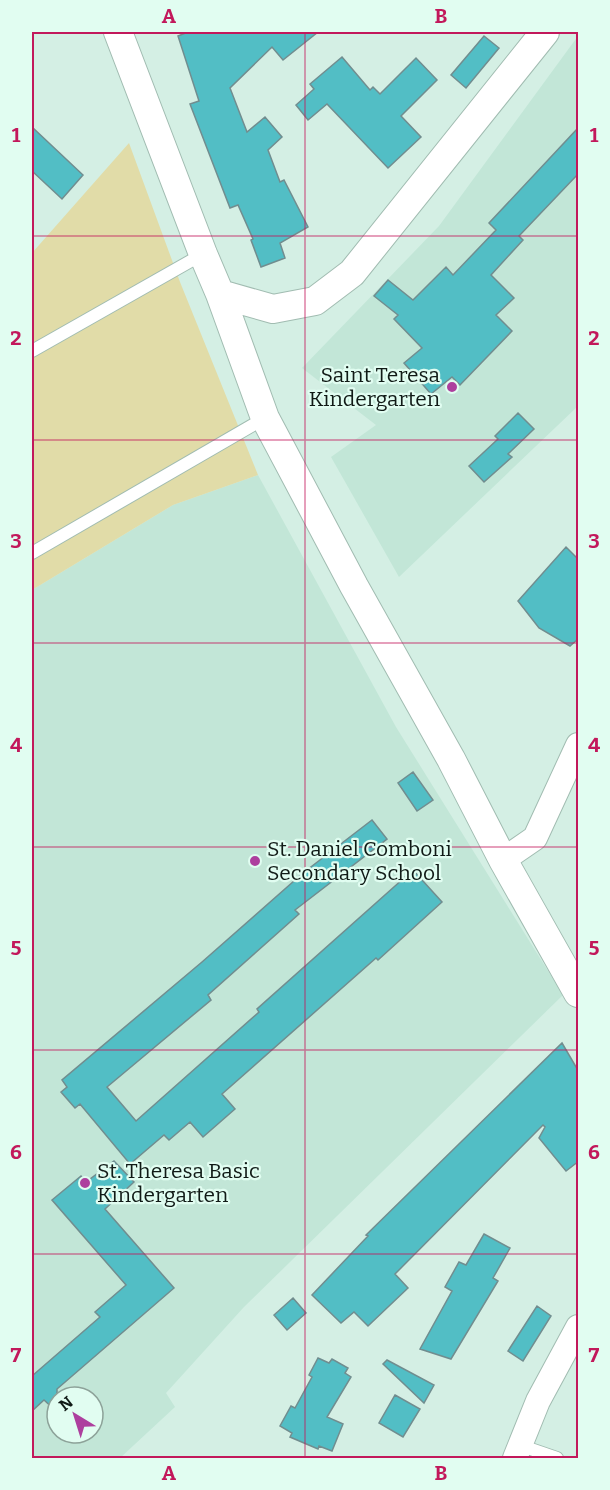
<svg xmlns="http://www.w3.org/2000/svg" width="610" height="1490" viewBox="0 0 610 1490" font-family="Bitter,serif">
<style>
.built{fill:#c2e6d7;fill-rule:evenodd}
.green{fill:#e1dca8}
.building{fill:#52bec5;stroke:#718d8f;stroke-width:1.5}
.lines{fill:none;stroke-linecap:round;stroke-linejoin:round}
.service-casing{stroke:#a1bcb1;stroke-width:14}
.minor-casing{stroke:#a1bcb1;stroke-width:26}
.tertiary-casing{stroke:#a1bcb1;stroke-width:30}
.service{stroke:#fff;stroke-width:12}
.minor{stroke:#fff;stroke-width:24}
.tertiary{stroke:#fff;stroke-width:28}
.grid{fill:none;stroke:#c2185b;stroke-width:1.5;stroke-opacity:0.55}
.poi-dot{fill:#ad3f9e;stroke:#e1fdf1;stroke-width:2}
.labels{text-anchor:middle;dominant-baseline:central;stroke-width:4.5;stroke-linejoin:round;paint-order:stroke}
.poi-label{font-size:21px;fill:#101a16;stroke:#e1fdf1;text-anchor:start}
.neatline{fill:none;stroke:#c2185b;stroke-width:2}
.grid-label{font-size:20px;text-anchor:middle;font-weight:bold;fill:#c2185b}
</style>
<rect width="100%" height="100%" fill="#d4efe4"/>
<path class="built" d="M578 36V406L399 577 331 457 376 425 302 368 439 226Z
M258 475 396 727 563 995 244 1307 166 1393 175 1407 120 1458H32V590L173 505ZM57 1397H93V1433H57Z"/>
<path class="green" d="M129 143 180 282 258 475 173 505 32 590V253Z"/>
<path class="building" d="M188 32H318L283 60 272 47 230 88 247 132 265 117 282 137 268 150 280 182 284 180 308 227 280 243 285 258 261 267 251 240 253 239 238 205 230 208 190 104 199 101 178 36Z
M484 36 499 48 466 88 451 75Z
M342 57 370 90 373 87 380 94 416 58 437 80 401 116 421 137 388 168 327 104 308 120 296 105 314 89 310 84Z
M32 127 83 175 62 199 32 171Z
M579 127V173L519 236 523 240 491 275 514 298 496 315 512 331 460 385 452 377 431 394 404 363 422 348 394 319 398 315 374 296 388 280 413 300 446 267 453 275 496 230 489 223Z
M518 413 534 429 508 454 512 457 484 482 469 466 498 439 495 436Z
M566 547 579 560V638L570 646 539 628 518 601Z
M413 772 433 800 417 811 398 783Z
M372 820 387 839 295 910 299 914 208 995 211 1000 107 1087 136 1121 259 1012 257 1009 413 870 442 902 378 960 376 958 222 1094 235 1109 203 1137 190 1122 169 1140 164 1135 130 1164 80 1104 75 1108 61 1092 67 1087 62 1080 202 962 303 873Z
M562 1043 579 1072V1161L566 1171 539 1138 545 1127 543 1125 395 1274 408 1288 368 1326 354 1312 341 1323 312 1295 368 1236 366 1235Z
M114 1161 134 1182 105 1209 174 1288 57 1389V1412L44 1400 32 1411V1376L100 1317 95 1312 126 1285 52 1200 81 1176 86 1182Z
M484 1234 510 1248 493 1278 498 1281 451 1359 420 1349 452 1291 445 1287 459 1262 466 1265Z
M293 1298 306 1313 287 1330 274 1315Z
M537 1306 551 1316 523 1361 508 1351Z
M318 1358 329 1363 332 1359 348 1368 345 1373 351 1377 327 1417 343 1424 332 1451 319 1446 318 1449 290 1437 292 1433 280 1426 291 1406 295 1408 312 1377 309 1375Z
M387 1360 434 1385 424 1403 383 1364Z
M395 1395 420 1409 403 1437 379 1423Z"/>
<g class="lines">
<g class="service-casing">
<path id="service" d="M32 351 203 254
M32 553 265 418
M522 1446 557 1458"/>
</g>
<g class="minor-casing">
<path id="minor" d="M503 860 535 838 578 745
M515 1458 538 1401 578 1327"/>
</g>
<g class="tertiary-casing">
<path id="tertiary" d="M118 32 203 254 220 294 265 418 354 586 451 759 503 860 578 993
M220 294 273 309 315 301 352 273 545 32"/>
</g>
<use href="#service" class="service"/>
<use href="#minor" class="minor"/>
<use href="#tertiary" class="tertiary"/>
</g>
<path class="grid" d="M305 32V1458M32 236H578M32 440H578M32 643H578M32 847H578M32 1050H578M32 1254H578"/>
<g class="poi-dot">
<circle cx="452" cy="387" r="6"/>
<circle cx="255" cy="861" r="6"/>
<circle cx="85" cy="1183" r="6"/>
</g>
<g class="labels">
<g class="poi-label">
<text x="440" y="375" text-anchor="end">Saint Teresa<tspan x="440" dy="24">Kindergarten</tspan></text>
<text x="267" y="849">St. Daniel Comboni<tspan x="267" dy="24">Secondary School</tspan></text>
<text x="97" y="1171">St. Theresa Basic<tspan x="97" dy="24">Kindergarten</tspan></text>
</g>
</g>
<rect width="610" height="1490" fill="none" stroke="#e1fdf1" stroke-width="66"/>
<g transform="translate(75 1415) rotate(322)"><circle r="28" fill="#e1fdf1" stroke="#8da299" stroke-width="1.5"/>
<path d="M0-4.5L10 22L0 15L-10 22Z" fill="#ad3f9e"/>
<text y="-9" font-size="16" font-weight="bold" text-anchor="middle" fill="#101a16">N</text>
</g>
<rect x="33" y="33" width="544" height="1424" class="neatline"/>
<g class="grid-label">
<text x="169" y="23">A</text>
<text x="441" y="23">B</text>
<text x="16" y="142">1</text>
<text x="594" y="142">1</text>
<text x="16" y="345">2</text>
<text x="594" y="345">2</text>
<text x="16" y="548">3</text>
<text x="594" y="548">3</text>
<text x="16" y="752">4</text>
<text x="594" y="752">4</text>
<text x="16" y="955">5</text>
<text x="594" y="955">5</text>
<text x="16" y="1159">6</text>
<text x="594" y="1159">6</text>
<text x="16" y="1362">7</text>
<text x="594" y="1362">7</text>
<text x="169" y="1480">A</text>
<text x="441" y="1480">B</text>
</g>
</svg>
